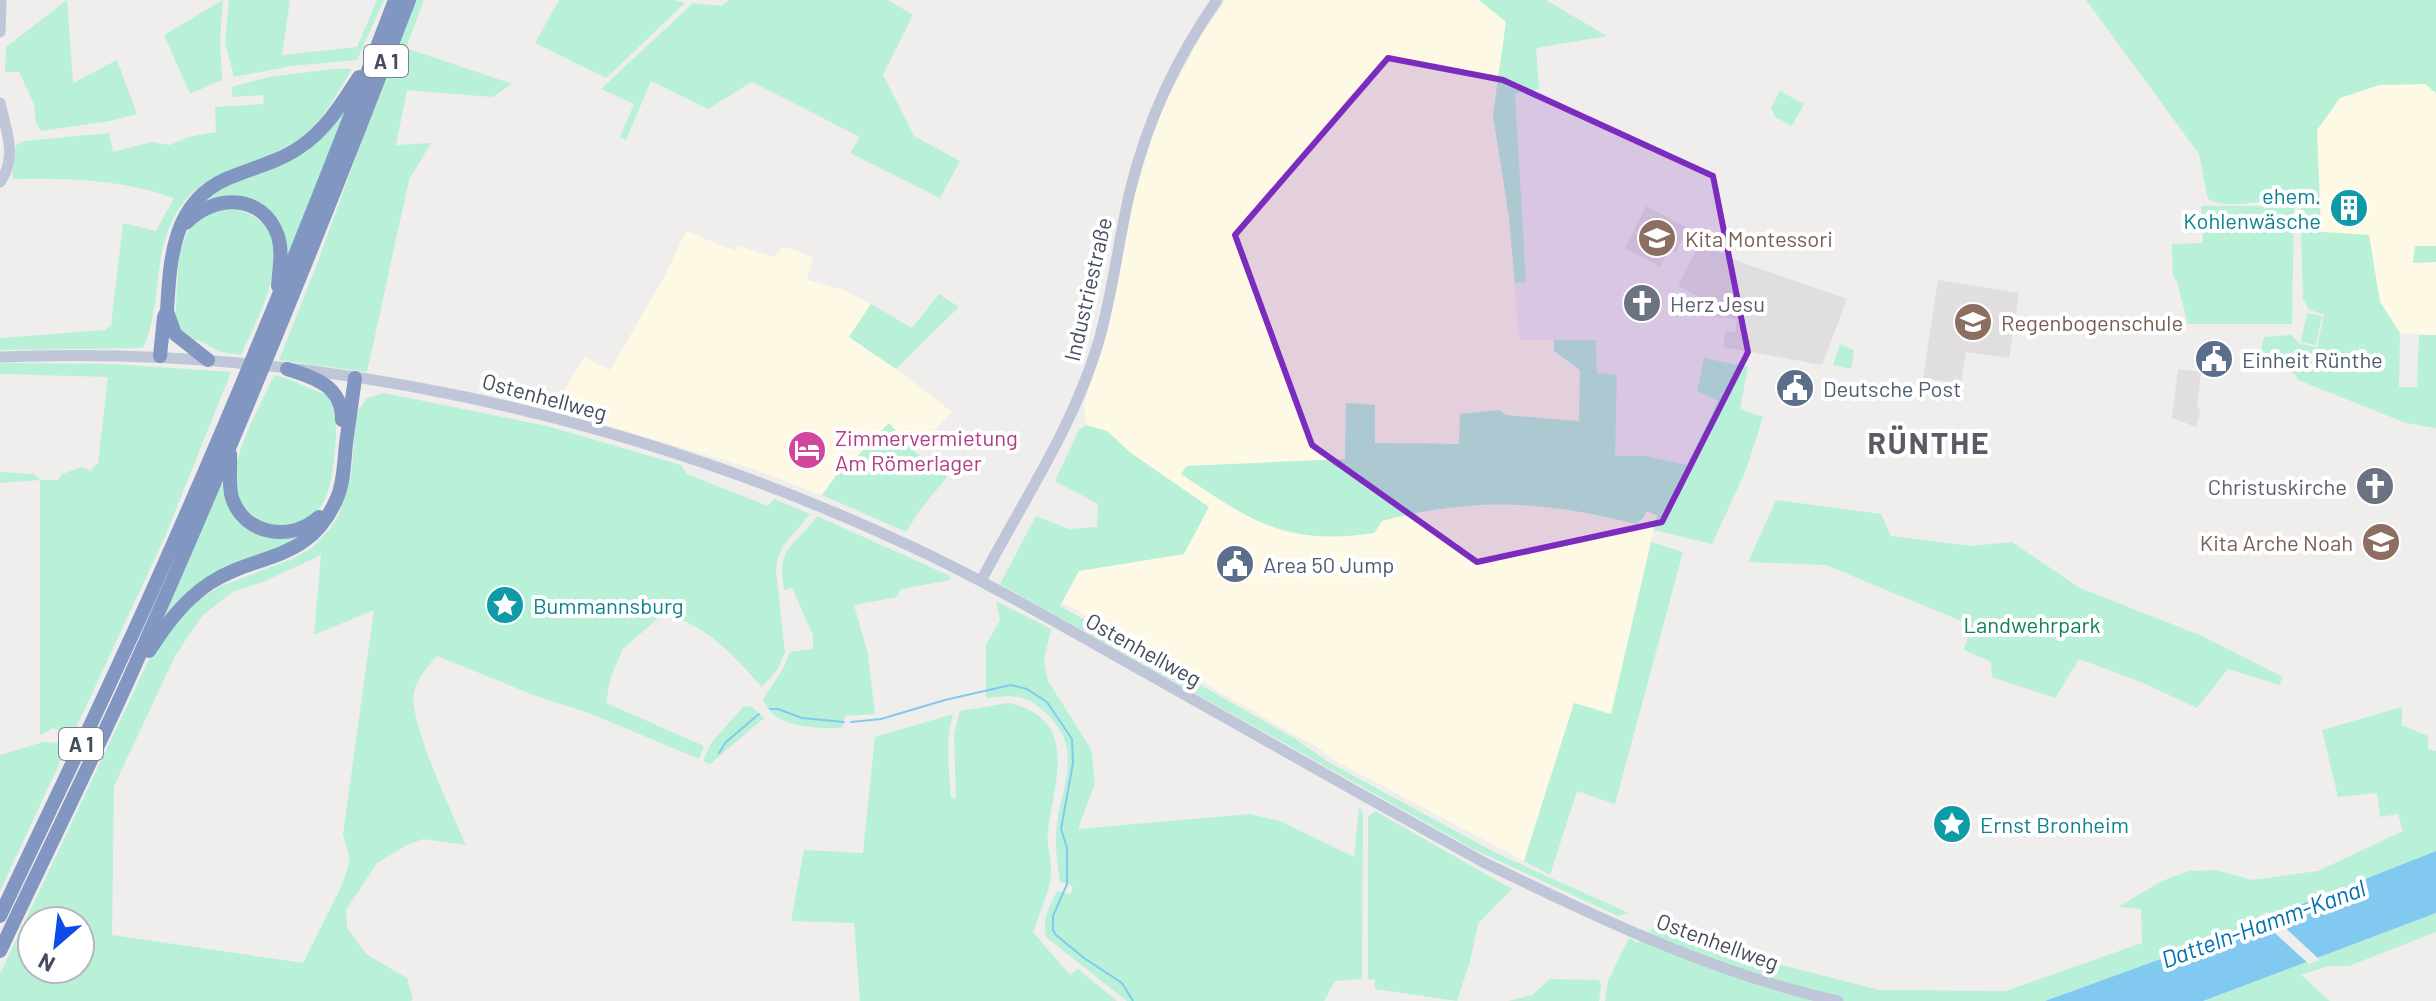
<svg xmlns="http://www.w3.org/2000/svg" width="2436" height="1001" viewBox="0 0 2436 1001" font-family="Barlow,sans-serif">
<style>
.commercial{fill:#fdf9e4}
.education{fill:#e1dedf}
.green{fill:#b8f1d7;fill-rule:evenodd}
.water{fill:#82c9f1}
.pier{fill:#f0eded}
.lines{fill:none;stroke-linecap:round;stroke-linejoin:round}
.stream{stroke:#82c9f1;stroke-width:2}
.secondary{stroke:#bec6d8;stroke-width:11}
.highway{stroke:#8196c0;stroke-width:14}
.marked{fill:#7b2cbf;fill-opacity:0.2;stroke:#7b2cbf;stroke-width:6;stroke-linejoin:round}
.labels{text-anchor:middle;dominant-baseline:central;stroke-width:8;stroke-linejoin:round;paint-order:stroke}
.shield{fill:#fff;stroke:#7c828d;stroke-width:2}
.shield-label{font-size:20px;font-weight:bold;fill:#444d5c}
.culture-label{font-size:22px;fill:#0d838f;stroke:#fff;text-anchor:start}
.education-label{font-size:22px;fill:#785e54;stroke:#fff;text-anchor:start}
.street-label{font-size:22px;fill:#444d5c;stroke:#fff}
.worship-label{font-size:22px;fill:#5b616d;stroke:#fff;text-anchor:start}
.service-label{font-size:22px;fill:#4e5e75;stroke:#fff;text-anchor:start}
.hotel-label{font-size:22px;fill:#b23c85;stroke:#fff;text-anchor:start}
.park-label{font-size:22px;fill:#11815a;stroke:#fff}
.water-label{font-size:24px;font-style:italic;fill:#0371b0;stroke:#fff}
.district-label{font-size:30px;font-weight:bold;letter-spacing:2px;fill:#595c63;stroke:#fff}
</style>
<rect width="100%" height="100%" fill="#f0eded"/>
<path class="commercial" d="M1226 0H1479L1506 22 1493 115 1509 217 1518 329 1520 340H1554L1555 351 1580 370V421L1461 414 1459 444 1374 443 1346 404 1345 459 1188 466 1374 533 1382 521 1416 512 1472 505 1523 503 1577 510 1646 511 1657 515 1611 715 1574 703 1524 861 1339 763 1315 746 1062 602 1079 571 1184 554 1131 453 1107 432 1086 425 1084 404 1109 325 1129 215 1159 115 1201 36Z
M2426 84 2436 93V246H2415L2414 263 2436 262V335L2400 333 2380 302 2369 235 2321 232 2318 203 2317 130 2340 98 2379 85Z
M686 231 735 251 738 246 775 257 783 246 813 257 807 280 841 289 871 304 849 337 902 373 952 412 914 451 888 423 851 463 846 461 822 495 750 468 558 411 560 397 584 357 610 370 662 281Z"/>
<path class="education" d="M1646 206 1688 228 1676 252 1669 249 1660 267 1625 248Z
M1700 242 1743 263 1847 299 1822 365 1723 347 1726 331 1735 332 1737 320 1712 316 1717 306 1678 286Z
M1938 280 2019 293 2009 358 1966 352 1961 384 1923 378Z
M2178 369 2201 372 2197 408 2201 409 2196 427 2172 418Z"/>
<path class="green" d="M67 0 73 83 117 60 137 114 110 121 41 131 36 123 34 104 19 72H5L6 47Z
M223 0 220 39 222 80 190 94 164 35Z
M229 0H290L282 55 357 47 377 0H384L357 60 291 66 234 77 225 43Z
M413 0H424L406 48 512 84 492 97 407 90 396 145 431 143 409 180 367 372 279 360 317 264Z
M559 0H673L685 3 606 78 535 43Z
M729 0H888L913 15 883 75 914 136 960 161 940 198 850 153 860 137 752 82 708 109 651 81 626 140 620 137 634 104 601 89 693 3 722 6Z
M1479 0H1546L1607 36 1536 48 1539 89 1515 94 1526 282 1515 283 1509 217 1493 115 1506 22Z
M2086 0H2436V93L2425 84 2379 85 2340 98 2317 130 2321 232 2369 235 2380 302 2400 333 2399 387H2417L2419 335H2436V428L2406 423 2298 380 2295 374 2259 358 2264 337 2291 335 2300 344 2317 347 2324 314 2309 310 2303 299 2300 198 2290 195 2281 197 2288 198V206H2294L2292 324H2188L2177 282 2173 276 2172 244 2203 243 2201 206H2275L2276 199C2254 202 2229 209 2208 199L2199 154Z
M333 69H352C341 87 325 116 311 130 301 139 285 147 274 153 241 171 210 169 184 202 149 245 165 301 143 348L0 350V338L105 330 111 325 123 223 156 231 174 198C119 179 69 178 12 179L16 145 24 141 109 133 113 152 152 142 170 145 188 137 216 132 215 107 264 104 263 95 233 97 231 87 269 77Z
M1780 91 1804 104 1792 126 1775 117 1771 108Z
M351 97 284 265 283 249 257 207 192 208 204 196 276 163Z
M227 207C311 222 263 306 241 355L221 352 198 340H185L175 323 179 253 189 229 197 219Z
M2415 246H2436V262L2413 263Z
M939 294 959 307 896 369 849 337 871 304 912 328Z
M2307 313 2322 316 2316 345 2301 342Z
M1554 340H1596L1597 373 1617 375 1615 456H1645L1687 465 1718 401 1697 391 1704 358 1748 367 1740 409 1763 417 1746 470 1712 544 1654 530 1657 515 1646 511 1644 517 1636 524C1542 501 1477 496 1382 521L1374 533C1286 546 1252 522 1181 474L1187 466 1345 459 1346 403 1375 405V443L1459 444 1460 414 1500 410 1506 415 1579 421 1580 370 1554 351Z
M1840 344 1854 350 1851 369 1833 365Z
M0 363 115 364 231 372 164 539 0 891V755L43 742 63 743 68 733 53 728 40 735V480L0 483V472L34 474 40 480H58L62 474 82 467 90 471 98 463 108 377 0 374Z
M274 375C294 378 313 393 328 394 338 421 337 431 334 459 332 476 330 492 321 506 290 550 226 518 236 466 242 437 262 402 274 375Z
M384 393 547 426 681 465 687 474 768 506 774 499 810 514 784 545 778 557 776 569 785 653 777 670 762 687C731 653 710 628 664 613L623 649 611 676 606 703 704 746 699 759 589 713 536 696 437 656C428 666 417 678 414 692 408 720 453 815 466 845L423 839 407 845 377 863 346 910 347 928 366 954 407 978 413 998 411 1001H0V974L154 649 194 603 219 587 292 559 313 547 330 529 340 512 351 476 357 412 367 398ZM321 555 314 635 374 610 343 834 350 859 343 883 303 963 112 935 114 786 176 654 203 615 234 591 263 582ZM32 921H80V969H32Z
M889 423 914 451 947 477 920 510 906 532 822 495 847 461 852 462Z
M1086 425 1107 431 1131 453 1209 507 1184 554 1079 571 1060 606 1294 738 1330 763 1496 853 1629 913 1618 916 1473 849 1000 584 1036 516 1069 529 1097 527 1098 504 1055 481 1079 430Z
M226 473 244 520 305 530 303 539 234 567 155 635Z
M1776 500 1881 514 1891 536 1971 546 2012 542 2080 588 2202 636 2283 677 2279 685 2228 669 2197 708 2141 682 2079 659 2055 698 1992 677 1991 662 1964 650 1971 625 1826 565 1748 562Z
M817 516 950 576V580L901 589 897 597 854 605 868 654 875 714 845 716 842 728C816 728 773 729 763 699L783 669 790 652 813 649V635L792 588 784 590C776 546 795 547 817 516Z
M1651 542 1683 552 1615 804 1577 791 1550 875 1524 861 1574 703 1611 714Z
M996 601 1051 629 1044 660 1048 681 1091 749 1095 783 1078 829 1250 814 1280 821 1354 857 1359 807 1363 813 1362 979 1335 981 1324 1001H1127L1046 937C1042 919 1049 907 1057 891L1071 894 1073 886 1060 882C1058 866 1055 849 1056 833 1059 788 1086 754 1048 715 1026 693 1014 695 986 698V645L1000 620Z
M1009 703C1079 719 1055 779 1048 830 1046 844 1052 859 1051 873 1050 892 1039 913 1033 932L1070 975 1078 969 1117 1001H860L854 923 791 921 804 850 863 853 875 737 953 714C945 742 949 769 951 798H956L954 733 960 711Z
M744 706 752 707 764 718 710 764 703 761 711 743Z
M2402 707V725L2428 736V749L2436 751V851L2180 952 2045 1001H1605L1608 981 1629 938 1638 943 1655 926 1689 941 1879 990 2006 991 2142 943 2141 909 2118 907 2162 881 2189 871 2216 870 2252 880 2318 871 2403 831 2398 814 2380 817 2377 793 2338 797 2322 730Z
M1375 811 1512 889 1478 924 1470 961 1457 1001 1375 989V980L1368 979V817Z
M2436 913V932L2349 966H2328L2301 975 2330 1001H2203Z
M1550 979 1599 980 1601 987 1599 1001H1508L1532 995Z"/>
<path class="water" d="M2436 851V913L2203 1001H2045L2180 952Z"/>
<path class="pier" d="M2268 912 2320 960 2309 964 2257 917Z"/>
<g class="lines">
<path class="stream" d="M770 709H778L802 718 844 722
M851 722 881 719 945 700 1011 685 1027 689 1047 702 1072 739 1073 763 1061 829 1067 848V884L1053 916V930L1056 935 1084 958 1122 983 1133 1001
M719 753 726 742 759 714"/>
<path class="secondary" d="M0 32 1 0
M0 103C6 130 18 157 0 182
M0 357C312 344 626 414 908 545 990 583 1069 630 1148 674 1259 737 1371 800 1483 862 1596 917 1714 974 1838 1001
M981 581C1021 504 1071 431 1097 347 1113 295 1118 240 1131 187 1148 119 1177 57 1217 0"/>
<path class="highway" d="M186 223C214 194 263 193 278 236 283 252 279 270 278 286
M168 314 175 334 208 360
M160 356 164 317 167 311C170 260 172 203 226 179 251 168 277 163 300 147 326 130 342 103 359 77
M287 369C316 378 342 386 342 420
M230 454C231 469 228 484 232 498 245 536 292 542 319 517
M149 651C166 625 183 601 210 583 258 552 310 563 337 498 344 482 344 462 346 444 349 422 352 400 355 378
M0 916C54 801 110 687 161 571 245 383 322 192 395 0
M0 951C42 862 86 773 127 683 228 458 321 230 409 0"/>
</g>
<path class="marked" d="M1388 58 1503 80 1713 176 1748 352 1662 522 1477 562 1312 445 1235 235Z"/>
<defs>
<g id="building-disc" transform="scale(2)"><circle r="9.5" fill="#0f9aa8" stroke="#fff"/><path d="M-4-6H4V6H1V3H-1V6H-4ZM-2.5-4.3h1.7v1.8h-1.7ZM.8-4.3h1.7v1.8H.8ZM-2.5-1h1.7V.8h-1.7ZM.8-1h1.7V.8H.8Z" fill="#fff"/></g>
<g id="school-disc" transform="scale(2)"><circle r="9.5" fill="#8d6e63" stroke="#fff"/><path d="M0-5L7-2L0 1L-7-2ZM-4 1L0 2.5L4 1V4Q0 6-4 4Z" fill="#fff"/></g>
<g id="church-disc" transform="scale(2)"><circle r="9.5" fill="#6b7280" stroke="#fff"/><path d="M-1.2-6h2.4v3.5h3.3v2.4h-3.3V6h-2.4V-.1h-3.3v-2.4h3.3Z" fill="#fff"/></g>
<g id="civic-disc" transform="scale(2)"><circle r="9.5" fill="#5c6f8a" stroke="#fff"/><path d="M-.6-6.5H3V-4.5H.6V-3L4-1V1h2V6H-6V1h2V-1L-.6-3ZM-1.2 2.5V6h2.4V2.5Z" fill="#fff"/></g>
<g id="hotel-disc" transform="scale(2)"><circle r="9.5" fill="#d1479c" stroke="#fff"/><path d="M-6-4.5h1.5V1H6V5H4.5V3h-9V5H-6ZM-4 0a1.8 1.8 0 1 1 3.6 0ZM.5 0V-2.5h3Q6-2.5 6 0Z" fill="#fff"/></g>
<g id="sight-disc" transform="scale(2)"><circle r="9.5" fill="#0f9aa8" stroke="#fff"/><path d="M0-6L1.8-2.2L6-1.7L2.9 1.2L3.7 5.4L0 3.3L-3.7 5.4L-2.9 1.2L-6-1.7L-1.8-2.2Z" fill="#fff"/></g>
</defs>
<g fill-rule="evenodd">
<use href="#building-disc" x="2349" y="208"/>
<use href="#school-disc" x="1657" y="238"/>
<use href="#church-disc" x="1642" y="303"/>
<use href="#school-disc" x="1973" y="322"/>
<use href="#civic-disc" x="2214" y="359"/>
<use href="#civic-disc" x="1795" y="388"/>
<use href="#hotel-disc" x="807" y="450"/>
<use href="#church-disc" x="2375" y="486"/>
<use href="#school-disc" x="2381" y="542"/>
<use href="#civic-disc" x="1235" y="564"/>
<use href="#sight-disc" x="505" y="605"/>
<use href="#sight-disc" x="1952" y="824"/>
</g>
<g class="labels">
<g class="shield">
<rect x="364" y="45" width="44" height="32" rx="6"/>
<rect x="59" y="728" width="44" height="32" rx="6"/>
</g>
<g class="shield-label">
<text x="386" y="61">A 1</text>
<text x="81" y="744">A 1</text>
</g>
<g class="culture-label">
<text x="2321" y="195" text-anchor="end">ehem.<tspan x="2321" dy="25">Kohlenwäsche</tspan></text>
<text x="533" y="605">Bummannsburg</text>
<text x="1980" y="824">Ernst Bronheim</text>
</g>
<g class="education-label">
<text x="1685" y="238">Kita Montessori</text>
<text x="2001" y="322">Regenbogenschule</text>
<text x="2353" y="542" text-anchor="end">Kita Arche Noah</text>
</g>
<g class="street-label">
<text transform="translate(1087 289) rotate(-77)">Industriestraße</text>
<text transform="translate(545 396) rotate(15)">Ostenhellweg</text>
<text transform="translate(1144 649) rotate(29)">Ostenhellweg</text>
<text transform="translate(1718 941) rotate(20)">Ostenhellweg</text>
</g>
<g class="worship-label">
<text x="1670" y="303">Herz Jesu</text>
<text x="2347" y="486" text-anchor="end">Christuskirche</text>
</g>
<g class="service-label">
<text x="2242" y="359">Einheit Rünthe</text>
<text x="1823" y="388">Deutsche Post</text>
<text x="1263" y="564">Area 50 Jump</text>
</g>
<g class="hotel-label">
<text x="835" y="437">Zimmervermietung<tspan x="835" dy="25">Am Römerlager</tspan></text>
</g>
<g class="park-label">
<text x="2032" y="624">Landwehrpark</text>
</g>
<g class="water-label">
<text transform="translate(2263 923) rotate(-20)">Datteln-Hamm-Kanal</text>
</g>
<g class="district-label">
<text x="1929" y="442">RÜNTHE</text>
</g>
</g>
<g transform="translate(56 945) rotate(208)"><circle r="38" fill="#ffffff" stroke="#b4b8be" stroke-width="2"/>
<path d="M0-6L14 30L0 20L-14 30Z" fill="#0d4be9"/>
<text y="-12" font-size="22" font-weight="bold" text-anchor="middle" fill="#444d5c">N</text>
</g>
</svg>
